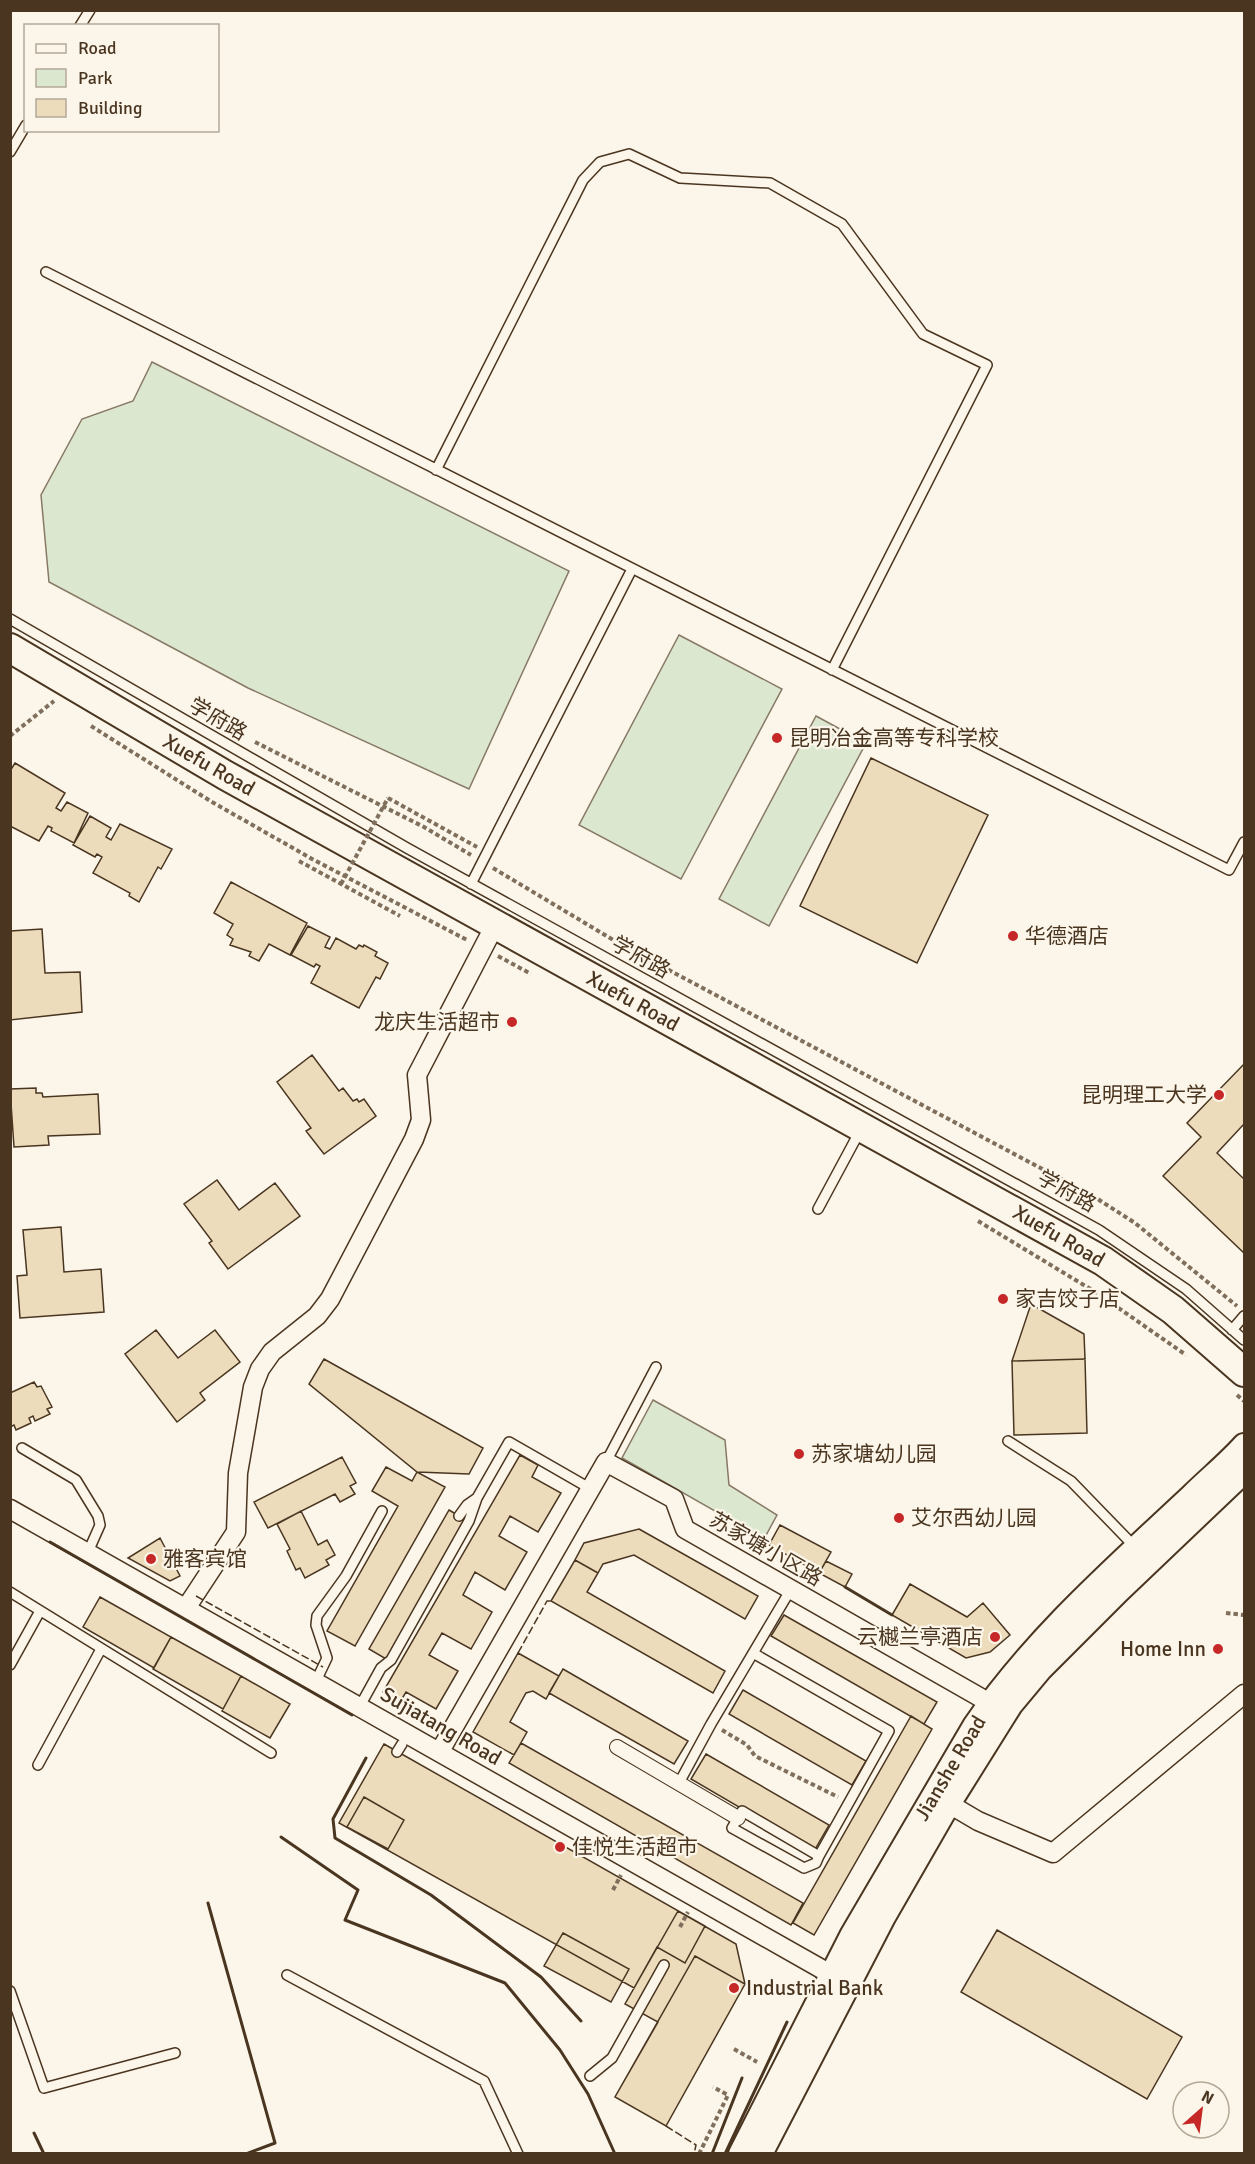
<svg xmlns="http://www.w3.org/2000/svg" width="1255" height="2164" viewBox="0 0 1255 2164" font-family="Signika,'Noto Sans SC',sans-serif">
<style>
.green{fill:#dce7d0;stroke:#887966;stroke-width:1.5}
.building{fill:#ecdcbc;stroke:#4a3520;stroke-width:1.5}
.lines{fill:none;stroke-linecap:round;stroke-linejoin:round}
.service-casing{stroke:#4a3520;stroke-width:12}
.pedestrian-casing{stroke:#4a3520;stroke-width:16}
.minor-casing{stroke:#4a3520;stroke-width:21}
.tertiary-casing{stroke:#4a3520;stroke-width:26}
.primary-casing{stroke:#4a3520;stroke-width:32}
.path{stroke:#7f6f5c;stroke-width:4;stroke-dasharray:4.5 3;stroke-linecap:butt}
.service{stroke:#fbf6e9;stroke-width:9}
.pedestrian{stroke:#fbf6e9;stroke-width:14}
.minor{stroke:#fbf6e9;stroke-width:18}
.tertiary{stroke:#fbf6e9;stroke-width:22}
.primary{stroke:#fbf6e9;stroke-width:28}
.path-bridge{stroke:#7f6f5c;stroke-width:4;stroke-dasharray:4.5 3;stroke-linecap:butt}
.fence{stroke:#4a3520;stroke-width:1.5;stroke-dasharray:8 3;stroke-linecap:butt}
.wall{stroke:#4a3520;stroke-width:3}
.poi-dot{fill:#c62828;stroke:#fbf6e9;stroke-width:2}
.labels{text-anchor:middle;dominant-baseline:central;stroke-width:4.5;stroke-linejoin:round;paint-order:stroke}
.street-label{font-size:21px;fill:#4a3520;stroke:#fbf6e9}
.poi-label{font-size:21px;fill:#4a3520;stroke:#fbf6e9;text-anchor:start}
</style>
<rect width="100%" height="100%" fill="#fbf6e9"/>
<path class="green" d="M152 362 569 571 469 789 248 688 49 582 41 495 82 419 133 401Z
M679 635 782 689 681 879 579 825Z
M816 716 866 743 769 926 719 899Z
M653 1400 725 1440 729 1485 777 1515 764 1539 622 1458Z"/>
<path class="building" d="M871 758 988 815 917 963 800 906Z
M15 763 65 793 56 808 61 811 67 802 88 813 74 843 51 831 52 828 48 826 39 841 10 826V771Z
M90 816 111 828 106 837 111 840 120 824 172 849 161 869 158 867 139 902 129 896 130 893 93 873 102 857 97 854 95 857 73 845Z
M231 882 307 923 290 955 269 944 259 961 249 956 251 952 230 945 233 939 227 935 233 924 214 913Z
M308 926 330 937 325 947 330 949 336 938 356 949 359 945 363 947 364 945 377 952 375 956 388 963 380 979 376 977 359 1008 311 983 320 966 316 964 314 967 291 955Z
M42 929 45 973 80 972 82 1012 10 1020V931Z
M312 1055 339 1091 343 1088 353 1101 357 1099 359 1102 364 1099 376 1116 324 1154 306 1131 311 1128 277 1082Z
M1244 1064V1124L1217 1153 1244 1179V1253L1163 1176 1201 1137 1187 1123Z
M36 1088V1093H42L43 1097 98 1094 100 1134 48 1136 49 1145 14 1147 10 1089Z
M217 1180 239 1210 275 1183 300 1216 228 1269 209 1243 212 1241 184 1204Z
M61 1227 64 1272 101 1269 104 1312 20 1318 17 1276 27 1275 23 1230Z
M1031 1304 1084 1334 1085 1359 1012 1361Z
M156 1330 178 1358 215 1330 240 1362 200 1393 205 1400 177 1422 125 1354Z
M324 1359 483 1448 469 1474 417 1472 309 1384Z
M1085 1359 1087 1433 1014 1435 1012 1361Z
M34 1382 37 1387 41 1386 52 1407 47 1409 50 1414 35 1421 33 1416 29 1418 31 1423 16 1430 14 1425 10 1427V1393Z
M520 1455 538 1465 532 1477 561 1493 538 1532 510 1516 499 1536 527 1552 505 1590 475 1572 463 1595 492 1612 471 1649 442 1633 429 1655 458 1671 436 1709 406 1692 400 1702 383 1692Z
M342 1457 356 1483 350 1486 355 1494 340 1502 335 1494 268 1528 254 1502Z
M386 1467 412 1481 417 1472 445 1487 355 1646 327 1631 398 1506 372 1491Z
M449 1510 466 1520 386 1659 369 1649Z
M301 1511 318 1545 327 1540 335 1555 326 1560 329 1565 305 1578 300 1568 296 1570 287 1551 290 1549 277 1524Z
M780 1525 831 1552 819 1573 769 1545Z
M639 1529 758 1596 745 1619 634 1555 603 1564 598 1573 575 1560 584 1543Z
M160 1538 180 1576 170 1581 128 1558Z
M575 1560 598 1573 587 1592 725 1671 713 1693 551 1601Z
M826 1561 852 1574 845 1587 819 1573Z
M910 1584 967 1617 983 1603 1010 1635 990 1652 966 1658 892 1615Z
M100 1597 171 1637 154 1668 83 1627Z
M784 1615 937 1702 924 1724 771 1636Z
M171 1637 241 1676 223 1709 153 1669Z
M518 1653 559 1676 546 1699 533 1691 526 1693 510 1722 527 1732 514 1755 473 1732Z
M563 1669 688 1741 674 1764 549 1693Z
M241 1676 290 1704 270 1738 222 1711Z
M743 1690 866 1761 852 1785 729 1714Z
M911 1716 932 1729 814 1935 793 1923Z
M521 1743 803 1903 791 1925 509 1763Z
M384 1744 705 1926 685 1963 657 1947 634 1988 339 1823Z
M706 1754 829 1825 814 1851 691 1779Z
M364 1797 404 1820 388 1849 347 1827Z
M678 1911 736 1944 745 1984 666 2126 615 2097 658 2022 625 2004Z
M997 1930 1182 2037 1147 2099 961 1992Z
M563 1933 629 1969 611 2002 544 1966Z
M695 1956 745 1984 666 2126 615 2097Z"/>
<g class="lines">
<g class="service-casing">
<path id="service" d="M80 26 90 10
M10 152 26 125
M46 272 1229 870 1244 842
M436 470 583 180 600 162 629 154 680 178 770 183 842 224 923 334 987 365 832 670
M10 619 407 848 1099 1230 1186 1289 1244 1340
M471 884 632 569
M818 1209 861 1129
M1232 1330 1244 1316
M1008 1441 1071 1481 1136 1548
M22 1448 76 1480 98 1516 100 1525 88 1552
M606 1462 656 1367
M459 1516 467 1505 477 1498
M10 1592 271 1753
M753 1653 889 1731 819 1856 742 1811 732 1828 804 1868 816 1863 819 1856
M10 1665 40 1611
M316 1681 327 1658 316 1625 317 1616 346 1576 382 1511
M360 1706 381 1668 391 1660 469 1521 477 1498 509 1442 591 1489
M397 1752 402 1744
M38 1765 101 1649
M679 1783 711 1724 791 1589
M287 1975 484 2081 518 2154
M10 1991 44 2088 175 2053
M590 2076 612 2058 664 1965"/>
</g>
<g class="pedestrian-casing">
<path id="pedestrian" d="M617 1747 738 1818"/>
</g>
<g class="minor-casing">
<path id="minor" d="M10 1509 841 1980
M186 1608 236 1532 238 1473 253 1387 260 1369 272 1352 317 1316 330 1299 414 1139 421 1120 417 1075 495 925
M440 1751 606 1462 674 1499 685 1529 990 1703
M939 1798 978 1821 1053 1853 1244 1694"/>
</g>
<g class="tertiary-casing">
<path id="tertiary" d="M740 2154 852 1934 974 1726C1033 1639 1114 1568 1191 1496 1208 1479 1228 1463 1244 1445
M761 2154 884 1917 949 1804 1011 1705 1041 1669 1119 1591 1244 1472"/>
</g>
<g class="primary-casing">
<path id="primary" d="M10 648 225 775 1103 1261 1173 1310 1244 1372"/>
</g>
<path class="path" d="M91 726 212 802 314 860 467 940
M10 736 54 701
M255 742 424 827 471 855
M388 798 477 847
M299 861 400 916
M493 868 620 944 1093 1196 1135 1223 1237 1306
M498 956 531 974
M978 1221 1097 1293 1186 1355
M1237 1395 1244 1401
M1226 1613 1244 1615
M722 1730 747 1745 755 1756 838 1797
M613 1890 621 1875
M680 1927 688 1912
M734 2049 757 2062
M699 2154 728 2095 713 2087"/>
<use href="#service" class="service"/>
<use href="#pedestrian" class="pedestrian"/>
<use href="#minor" class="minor"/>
<use href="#tertiary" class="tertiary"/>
<use href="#primary" class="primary"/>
<path class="path-bridge" d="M341 884 388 798"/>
<path class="fence" d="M196 1596 323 1667
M518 1653 547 1601H551
M666 2126 696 2145 694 2154"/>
<path class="wall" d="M50 1542 352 1715
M845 1587 892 1615
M366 1758 333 1819 335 1838 431 1895 541 1977 581 2021
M281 1837 358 1890 345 1920 505 1983 560 2050 588 2094 615 2154
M208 1903 275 2143 246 2154
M34 2133 44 2154
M712 2154 742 2078
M725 2154 787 2022"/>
</g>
<g class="poi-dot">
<circle cx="777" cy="738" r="6"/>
<circle cx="1013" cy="936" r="6"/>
<circle cx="512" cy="1022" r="6"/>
<circle cx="1219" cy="1095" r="6"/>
<circle cx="1003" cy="1299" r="6"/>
<circle cx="799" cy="1454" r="6"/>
<circle cx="899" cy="1518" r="6"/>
<circle cx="151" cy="1559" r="6"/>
<circle cx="995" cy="1637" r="6"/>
<circle cx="1218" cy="1649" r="6"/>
<circle cx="560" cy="1847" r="6"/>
<circle cx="734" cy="1988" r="6"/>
</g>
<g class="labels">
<g class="street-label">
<text transform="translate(218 719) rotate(30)">学府路</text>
<text transform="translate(209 765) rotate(30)">Xuefu Road</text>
<text transform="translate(641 957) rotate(29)">学府路</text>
<text transform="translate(633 1001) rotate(29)">Xuefu Road</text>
<text transform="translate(1067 1191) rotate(29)">学府路</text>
<text transform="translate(1059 1236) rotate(30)">Xuefu Road</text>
<text transform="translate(766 1549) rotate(30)">苏家塘小区路</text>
<text transform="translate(441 1726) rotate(30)">Sujiatang Road</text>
<text transform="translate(950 1768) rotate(-59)">Jianshe Road</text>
</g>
<g class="poi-label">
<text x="789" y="738">昆明冶金高等专科学校</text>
<text x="1025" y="936">华德酒店</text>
<text x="500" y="1022" text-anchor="end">龙庆生活超市</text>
<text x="1207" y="1095" text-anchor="end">昆明理工大学</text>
<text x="1015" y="1299">家吉饺子店</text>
<text x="811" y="1454">苏家塘幼儿园</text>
<text x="911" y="1518">艾尔西幼儿园</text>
<text x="163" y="1559">雅客宾馆</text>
<text x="983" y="1637" text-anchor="end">云樾兰亭酒店</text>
<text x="1206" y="1649" text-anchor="end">Home Inn</text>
<text x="572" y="1847">佳悦生活超市</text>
<text x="746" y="1988">Industrial Bank</text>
</g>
</g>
<rect width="1255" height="2164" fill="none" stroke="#4a3520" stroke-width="24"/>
<rect x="24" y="24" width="195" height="108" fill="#fbf6e9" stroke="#b4a999" stroke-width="1.5"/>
<rect x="36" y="44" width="30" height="9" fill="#fbf6e9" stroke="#b4a999" stroke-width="1.5"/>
<text x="78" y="54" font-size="18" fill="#4a3520">Road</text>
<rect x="36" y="69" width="30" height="18" fill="#dce7d0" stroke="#b4a999" stroke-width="1.5"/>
<text x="78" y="84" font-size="18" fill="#4a3520">Park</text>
<rect x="36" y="99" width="30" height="18" fill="#ecdcbc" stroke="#b4a999" stroke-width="1.5"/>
<text x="78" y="114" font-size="18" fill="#4a3520">Building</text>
<g transform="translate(1201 2110) rotate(28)"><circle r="28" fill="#fbf6e9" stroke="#b4a999" stroke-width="1.5"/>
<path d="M0-4.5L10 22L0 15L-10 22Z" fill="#c62828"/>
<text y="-9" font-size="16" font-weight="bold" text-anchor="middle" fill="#4a3520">N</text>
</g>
</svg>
